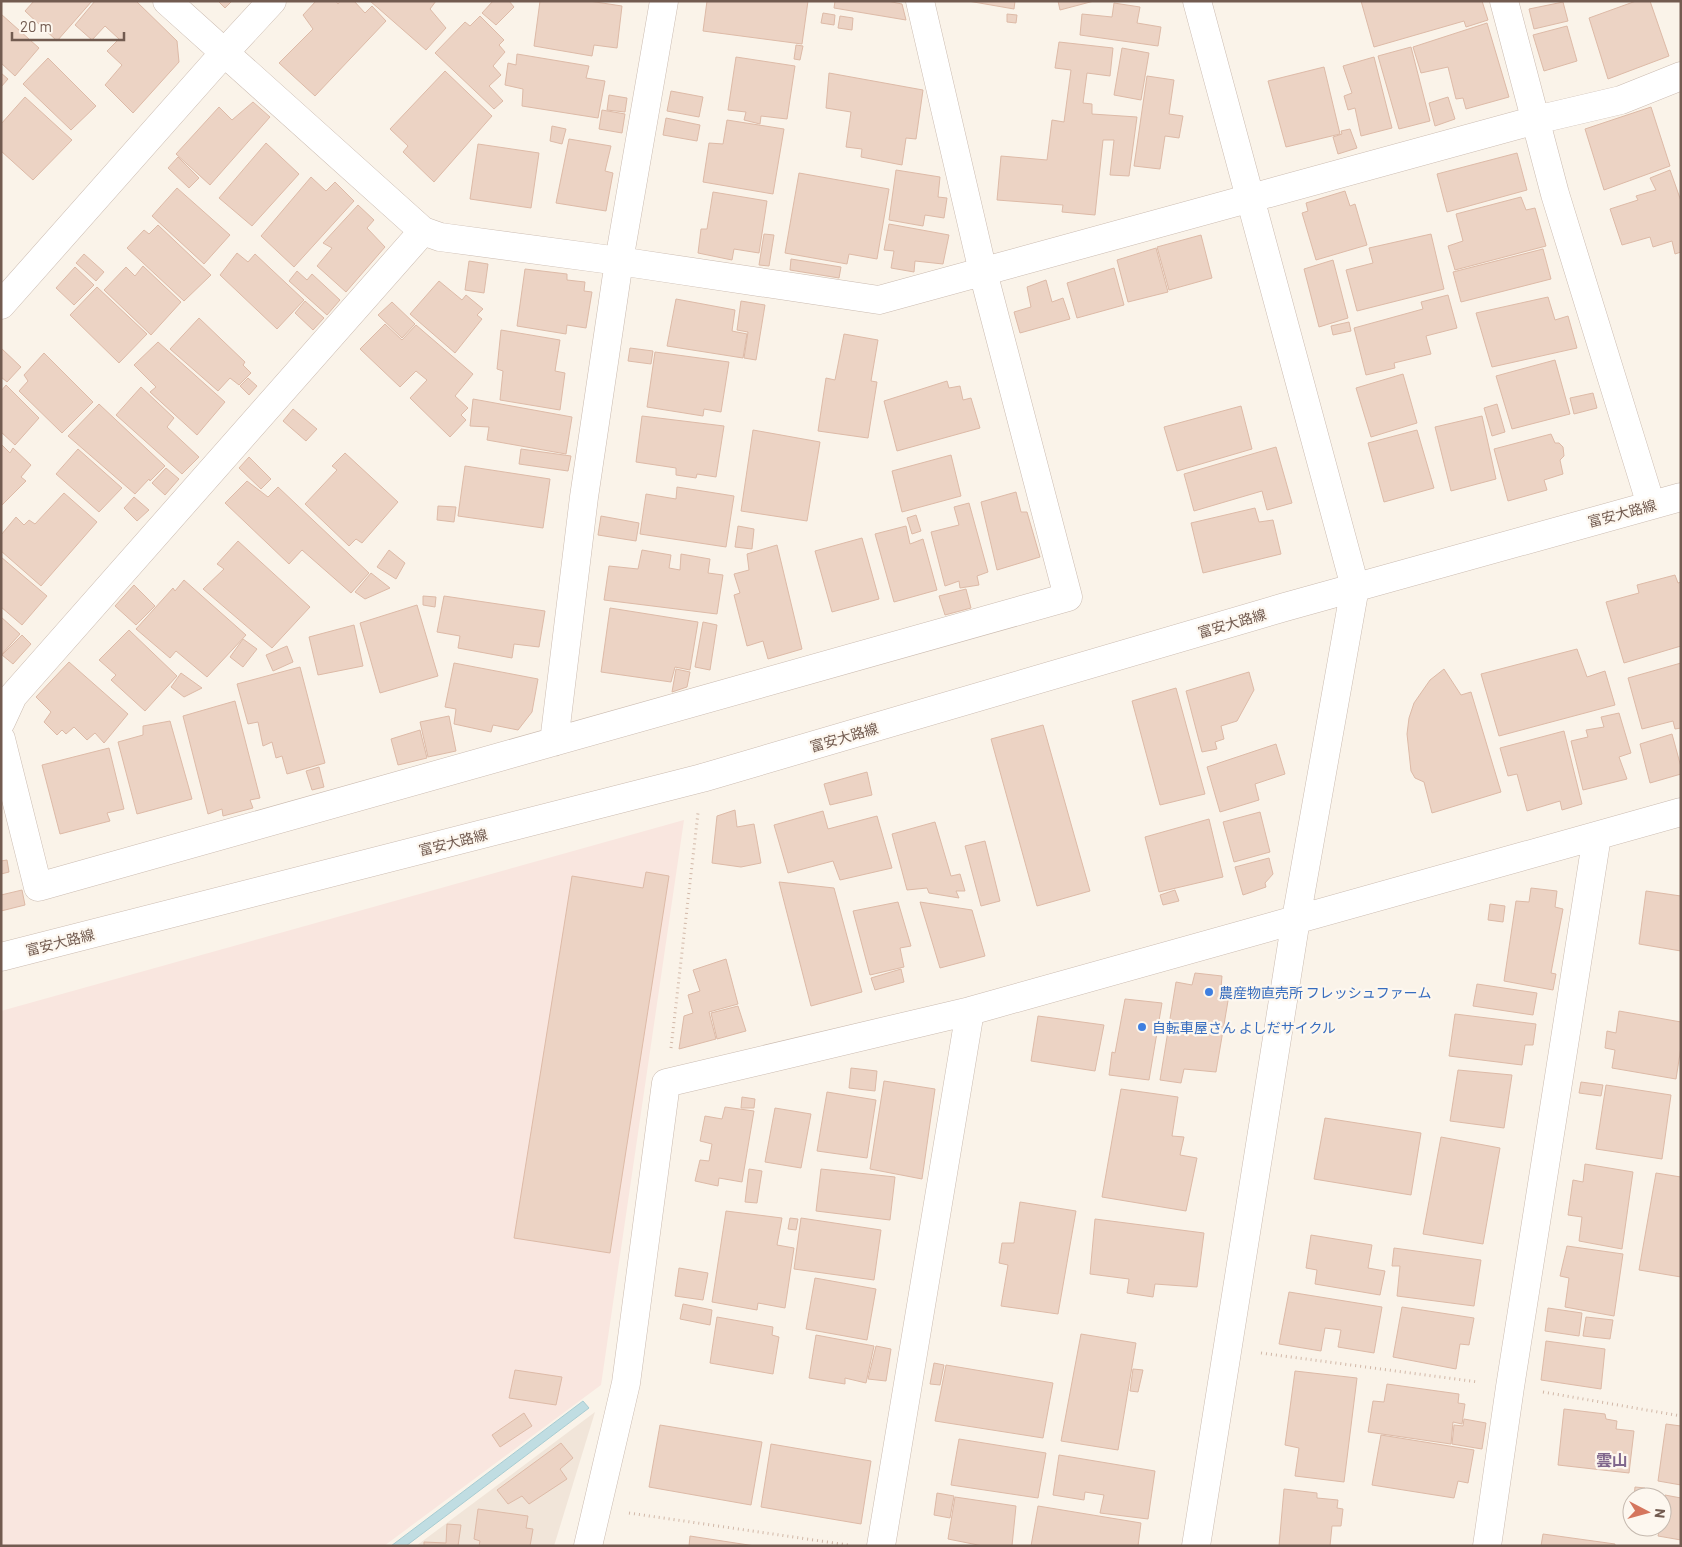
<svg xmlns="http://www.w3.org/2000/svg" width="1682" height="1547" viewBox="0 0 1682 1547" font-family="Barlow,'Noto Sans JP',sans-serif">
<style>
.residential{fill:#f1e5d9}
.commercial{fill:#f9e6df}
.water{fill:#c0dde2;stroke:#a7ccd2}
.building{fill:#ecd3c4;stroke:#ddbaa7}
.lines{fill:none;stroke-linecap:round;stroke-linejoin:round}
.minor-casing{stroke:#cbbbb0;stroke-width:29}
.path{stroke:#d1b7a7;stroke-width:3;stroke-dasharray:1 4;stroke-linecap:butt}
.minor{stroke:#fff;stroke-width:28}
.shop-dot{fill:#3f7fe0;stroke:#fdf7ef;stroke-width:2}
.labels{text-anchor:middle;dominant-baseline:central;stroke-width:4.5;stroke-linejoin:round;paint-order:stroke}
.street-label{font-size:14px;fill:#725b50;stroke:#fdf7ef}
.shop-label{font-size:14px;fill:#366cbe;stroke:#fdf7ef;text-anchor:start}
.quarter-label{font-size:16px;font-weight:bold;fill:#80678d;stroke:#fdf7ef}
</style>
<rect width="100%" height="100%" fill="#faf3e9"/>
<path class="residential" d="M595 1412 554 1546H416Z"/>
<path class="commercial" d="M684 820 601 1385 384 1546H1V1011Z"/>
<path class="water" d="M583 1401 589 1408 406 1546H391Z"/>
<path class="building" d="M34 1H92L57 41 25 11Z
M95 1H136L177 41 179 62 133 113 105 85 122 65 107 51 119 39 105 26 92 40 75 25Z
M218 1H232L225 8Z
M316 1H336L338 4 340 1H354L365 13 372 6 386 21 315 96 279 63 313 29 303 15Z
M370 1H436L430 9 446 28 426 50Z
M493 1H509L514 7 496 25 482 13Z
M540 1H589L622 6 617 48 594 45 592 56 534 46Z
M707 1H808L802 44 703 31Z
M835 1H887L902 4 906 20 834 8Z
M968 1H1015L1014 9Z
M1058 1H1094L1060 10Z
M1361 1H1482L1488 20 1466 27 1464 21 1374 47Z
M1636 1H1650L1669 56 1608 79 1589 18Z
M1563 2 1568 21 1534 29 1529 9Z
M1114 3 1140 7 1137 23 1161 27 1158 46 1080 35 1082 14 1112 17Z
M823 13 835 15 834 25 821 23Z
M1 14 39 48 15 76 1 63Z
M1007 14 1017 15 1016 23 1007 22Z
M480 16 504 40 499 45 505 52 493 66 501 75 489 86 503 101 494 109 435 53 465 22 470 26Z
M840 16 853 18 852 30 838 28Z
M1487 23 1509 97 1466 109 1463 98 1456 99 1448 67 1421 73 1413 47Z
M1567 26 1577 61 1544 71 1533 35Z
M1059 42 1113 48 1110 76 1087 73 1083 103 1092 104V114L1137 117 1129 176 1110 175 1114 140H1103L1095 215 1062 212 1063 205 997 200 1001 156 1047 160 1052 120 1064 122 1071 70 1055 68Z
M796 45 803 46 800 60 794 59Z
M1411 47 1430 121 1399 129 1378 56Z
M1122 48 1149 53 1141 100 1114 95Z
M517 54 589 66 586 78 605 81 598 118 522 106 523 89 505 85 508 63 516 65Z
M736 57 795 66 787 119 761 116 760 124 744 120 746 112 728 110Z
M1374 57 1392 128 1361 136 1355 108 1348 110 1344 96 1352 93 1343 66Z
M48 58 96 106 71 130 23 84Z
M1324 67 1340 134 1286 147 1268 81Z
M445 71 492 116 434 182 403 152 408 146 390 129Z
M1 73 8 79 1 87Z
M829 73 923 90 916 139 906 138 902 165 861 157 862 149 846 147 851 112 826 108Z
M1147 76 1174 80 1169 114 1183 116 1179 138 1165 136 1160 169 1134 166Z
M671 91 703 97 699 117 667 111Z
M609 95 627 98 625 112 607 110Z
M25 97 72 140 33 180 1 151V124Z
M1448 97 1455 119 1435 126 1429 103Z
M253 102 270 117 210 185 176 154 219 107 232 120Z
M1651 107 1670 166 1604 190 1585 129Z
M602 110 625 114 622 133 599 129Z
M666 118 700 125 697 141 663 135Z
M727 120 784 129 773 194 703 182 709 143 723 144Z
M552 126 566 129 562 144 550 141Z
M1350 129 1357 148 1338 154 1333 137 1342 134 1341 131Z
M569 139 611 146 605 171 613 173 606 211 556 203Z
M266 143 299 174 252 226 219 198Z
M478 144 539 153 531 208 470 199Z
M1517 153 1527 190 1447 212 1437 174Z
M178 157 199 178 189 188 168 168Z
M896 170 940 177 938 197 947 198 944 218 925 215 923 226 889 220Z
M1670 170 1681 201V252L1675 254 1672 241 1653 247 1650 237 1622 245 1610 209 1638 200 1636 196 1656 190 1650 178Z
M799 173 889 189 877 259 849 254 847 264 785 253Z
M311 177 326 191 335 182 354 201 294 267 261 236Z
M177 188 230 235 204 264 152 216Z
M1345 191 1350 206 1355 204 1367 245 1316 260 1302 213 1308 211 1306 203Z
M713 192 767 201 759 253 734 249 732 260 698 253 701 229H707Z
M1521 197 1526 210 1535 208 1546 246 1455 270 1448 246 1463 241 1456 214Z
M358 205 374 220 367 228 385 247 346 292 317 266 332 248 323 243Z
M889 224 949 235 943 264 915 261 914 272 891 268 894 251 884 250Z
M158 225 211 275 184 301 127 248 144 230 149 234Z
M764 234 774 235 769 266 759 265Z
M1431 234 1444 289 1357 311 1346 270 1373 263 1369 248Z
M1201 235 1212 278 1169 290 1157 247Z
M1156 248 1168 292 1128 302 1117 260Z
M1543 249 1551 279 1461 302 1453 272Z
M237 253 248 262 255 254 304 300 277 329 220 275Z
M84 254 104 272 96 281 76 263Z
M791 259 841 267 839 278 790 270Z
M1333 260 1348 318 1319 327 1304 269Z
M469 261 488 264 484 293 465 290Z
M143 266 181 302 151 335 104 290 126 267 135 276Z
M75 267 94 285 74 305 56 288Z
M1114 268 1124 305 1077 318 1067 283Z
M525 269 567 274V280L585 282 584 291 592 292 586 328 567 325 566 334 517 326Z
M297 271 307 280 312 274 340 300 327 315 289 281Z
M1046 280 1052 302 1063 298 1070 319 1020 333 1014 312 1031 307 1027 287Z
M439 281 462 300 466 295 483 309 477 315 482 319 455 353 410 314Z
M97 287 147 334 119 363 70 315Z
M1448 295 1457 328 1426 336 1431 354 1394 363 1395 368 1366 375 1354 328 1423 309 1421 302Z
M1548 297 1555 320 1568 316 1577 348 1492 367 1476 313Z
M676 299 735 310 732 331 747 334 743 358 667 346Z
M305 301 324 318 313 330 295 313Z
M741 301 765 305 756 360 744 358 748 332 737 330Z
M392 302 415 324 402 338 378 315Z
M199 318 245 362 243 365 251 373 239 385 230 378 218 391 170 349Z
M1349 322 1351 331 1333 335 1331 326Z
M385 324 402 340 416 325 473 374 455 396 468 408 461 415 466 420 450 437 410 398 427 380 416 371 400 387 360 349Z
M501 330 560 340 555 371 565 373 560 410 500 400 503 371 497 369Z
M844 334 878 340 871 381 877 382 868 438 818 431 826 378 835 380Z
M158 342 225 402 197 435 150 392 156 387 134 365Z
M1 348 21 367 7 382 1 377Z
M630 348 653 351 651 364 628 361Z
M655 352 729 362 721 412 704 409 703 416 647 407Z
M44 353 93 402 62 433 19 391 28 381 24 375Z
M1555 360 1570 414 1512 429 1496 376Z
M1403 374 1417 423 1371 437 1356 388Z
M248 378 257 386 249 395 240 386Z
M947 381 949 388 960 386 963 400 971 398 980 428 897 451 884 401Z
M6 385 39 418 15 445 1 432V391Z
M141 387 174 418 167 427 199 457 182 474 116 415Z
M1593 393 1597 408 1574 414 1570 398Z
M473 399 572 417 566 454 487 440 489 427 470 426Z
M99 404 165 466 150 481 149 479 135 494 68 436Z
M1497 404 1505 432 1492 436 1484 408Z
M1241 406 1252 449 1177 471 1164 427Z
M293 409 317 429 306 441 283 421Z
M642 416 724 426 716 477 697 474 696 478 676 475V468L636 462Z
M1482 416 1496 479 1451 491 1435 427Z
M753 430 820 442 807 521 741 511Z
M1417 430 1434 488 1384 502 1368 443Z
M1551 434 1555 443H1559L1563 447 1564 456 1560 460 1563 474 1544 480 1547 490 1508 501 1494 449Z
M1 444 10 453 13 448 31 465 21 477 26 481 1 506Z
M1276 447 1292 503 1267 510 1262 491 1194 511 1184 474Z
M78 449 122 488 99 512 56 474Z
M521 449 571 456 568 471 519 464Z
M345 453 398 502 362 543 356 539 349 546 305 504 337 470 332 466Z
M951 455 961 496 902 512 892 471Z
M249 457 271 479 261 489 239 468Z
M465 466 550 479 543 528 458 516Z
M166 468 179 479 165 495 152 483Z
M247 481 268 497 278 487 369 573 351 593 302 550 289 564 225 503Z
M677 487 734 496 726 547 640 534 646 494 676 499Z
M1016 492 1021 512H1027L1040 557 997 570 981 502Z
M64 493 97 522 41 586 1 551V535L16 517 24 525 29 520 35 524Z
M134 497 149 510 137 521 124 508Z
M969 503 988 572 977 576 979 585 960 588 959 581 945 586 931 532 959 525 954 507Z
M438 506 456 507 454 522 437 520Z
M1255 508 1259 522 1273 520 1281 554 1203 573 1191 523Z
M916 515 921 531 912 534 907 518Z
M601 516 639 523 636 541 598 535Z
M738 526 754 529 752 549 735 547Z
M906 526 910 544 923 539 937 590 894 602 875 534Z
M862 538 879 599 832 612 815 551Z
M238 541 310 607 272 648 203 589 224 569 217 564Z
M777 545 802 649 768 659 763 641 747 646 734 595 740 593 734 574 749 570 747 554Z
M389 550 405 563 396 579 377 567Z
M642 550 671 555 669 568 680 570 681 554 710 559 708 573 723 575 717 614 604 600 609 566 638 569Z
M1 557 47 596 22 625 1 607Z
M371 573 390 588 365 599 355 592Z
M1675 575 1678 583 1681 582V646L1624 663 1606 602 1639 593 1637 585Z
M184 580 246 635 207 677 176 651 170 658 136 629 173 588 175 591Z
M134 585 155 606 136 625 115 606Z
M966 589 971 608 945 615 939 596Z
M423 596 436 597 435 607 423 605Z
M444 596 545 611 539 647 514 644 512 658 458 648 460 636 437 632Z
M417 605 438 676 380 693 360 623Z
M610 608 698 622 690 670 675 667 671 682 601 672Z
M1 617 20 634 2 654 1 653Z
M703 622 717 625 710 670 695 667Z
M354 625 363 666 318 675 309 637Z
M129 630 177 676 145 711 111 680 116 675 99 660Z
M22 635 31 644 13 664 2 655Z
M243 639 257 649 243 667 230 657Z
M287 646 293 662 273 671 266 655Z
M1577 649 1587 677 1605 671 1615 705 1499 736 1481 674Z
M69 662 128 714 104 743 95 733 87 740 74 727 66 734 62 730 57 735 44 722 51 712 36 697Z
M454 663 538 679 532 712 518 730 493 725 491 732 454 724 456 709 445 707Z
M1681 663V728L1675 729 1673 721 1642 729 1628 678Z
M300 667 325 763 287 774 282 756 276 758 272 742 263 746 258 722 248 724 237 684Z
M676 669 690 672 687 687 672 692Z
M1444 669 1461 695 1471 692 1501 792 1432 813 1424 782 1415 778 1411 771 1407 734 1409 718 1414 703 1430 680Z
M1249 672 1254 690 1237 721 1221 726 1224 739 1215 742 1217 749 1202 752 1186 691Z
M181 673 202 688 184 697 171 687Z
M1176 688 1205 794 1160 805 1132 701Z
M235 701 260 798 250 800 253 808 223 816 222 809 208 814 183 716Z
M1619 713 1631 753 1619 757 1627 779 1583 790 1571 741 1588 737 1586 730 1604 727 1601 717Z
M449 716 456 751 428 757 420 722Z
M170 721 192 799 137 814 118 742 143 735V726Z
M1043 725 1090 891 1037 906 991 739Z
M420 730 427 758 398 765 391 739Z
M1564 731 1582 804 1562 810 1560 801 1527 811 1517 774 1508 776 1500 748Z
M1672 734 1681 767V774L1650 783 1640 744Z
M1276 744 1285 774 1255 784 1259 800 1220 812 1207 767Z
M109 748 124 809 107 813 110 821 60 834 42 765Z
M319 767 324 787 312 790 306 771Z
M867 772 872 795 830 805 824 784Z
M735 810 737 827 754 824 761 863 741 867 712 863 717 816Z
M823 811 828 829 877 816 892 868 840 880 833 861 788 873 774 825Z
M1260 812 1270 852 1234 862 1223 822Z
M1209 819 1223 877 1159 892 1145 837Z
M935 822 951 876 960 874 965 891H956L959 898 929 893 927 888 907 890 892 834Z
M985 841 1000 901 981 906 965 846Z
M1269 858 1273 874 1265 883 1266 887 1243 895 1235 867Z
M7 860 9 872 1 874V861Z
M646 872 669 876 610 1253 514 1238 572 876 643 888Z
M779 882 834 888 862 992 811 1006Z
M1531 888 1557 891 1555 907 1563 909 1551 973 1556 974 1553 990 1504 981 1516 901 1529 902Z
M22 890 25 905 1 911V895Z
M1175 890 1179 901 1163 905 1160 895Z
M1646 891 1681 896V951L1639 944Z
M898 902 911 946 900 948 904 967 870 975 853 911Z
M920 902 972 910 985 956 940 968Z
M1490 904 1505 906 1503 922 1488 920Z
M726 959 738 1004 709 1012 716 1039 679 1049 684 1016 693 1013 688 995 700 991 693 970Z
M901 969 904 982 875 990 871 978Z
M1195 973 1222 976 1221 988 1230 989 1216 1072 1184 1069 1181 1083 1160 1080 1176 982 1192 985Z
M1477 984 1537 993 1533 1015 1473 1006Z
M1125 999 1162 1003 1149 1080 1109 1075 1112 1052 1115 1053Z
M738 1006 746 1031 717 1039 711 1013Z
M1619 1011 1681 1022V1047L1676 1079 1612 1068 1615 1050 1605 1048 1607 1031 1616 1033Z
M1455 1014 1536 1024 1533 1045H1525L1522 1065 1449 1056Z
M1038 1016 1104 1025 1095 1071 1031 1061Z
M851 1068 877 1071 875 1091 849 1088Z
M1458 1070 1512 1075 1504 1128 1450 1121Z
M884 1081 935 1089 922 1179 870 1169Z
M1581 1082 1603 1085 1601 1096 1579 1093Z
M1606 1085 1671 1095 1662 1159 1596 1149Z
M1121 1089 1178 1097 1172 1136 1184 1137 1180 1155 1197 1158 1186 1211 1102 1197Z
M827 1092 876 1100 867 1158 817 1151Z
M742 1097 755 1099 754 1108H741Z
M725 1107 754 1111 742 1182 719 1178 718 1186 695 1181 700 1160 709 1161 712 1144 700 1141 705 1116 722 1119Z
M775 1108 811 1114 801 1168 765 1162Z
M1325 1118 1421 1133 1411 1195 1314 1179Z
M1441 1137 1500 1148 1483 1244 1423 1234Z
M1585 1164 1633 1172 1622 1249 1579 1241 1582 1217 1568 1215 1573 1180 1583 1182Z
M749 1169 762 1171 757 1203 745 1202Z
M821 1169 895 1177 890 1220 816 1211Z
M1656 1173 1681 1177V1277L1639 1270Z
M1020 1202 1076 1211 1058 1314 1001 1306 1008 1265 999 1263 1002 1243H1014Z
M726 1211 782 1218 777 1245 794 1248 785 1308 758 1303 757 1310 712 1302Z
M790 1218 798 1219 796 1230 788 1229Z
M801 1218 881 1230 874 1280 794 1269Z
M1095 1219 1204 1233 1197 1287 1155 1284 1153 1297 1127 1293 1129 1279 1090 1274Z
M1311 1235 1372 1245 1368 1268 1385 1271 1380 1295 1315 1284 1317 1270 1306 1268Z
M1567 1246 1623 1254 1614 1316 1565 1307 1569 1278 1560 1276Z
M1394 1248 1481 1260 1474 1306 1397 1296 1400 1266H1392Z
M679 1268 708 1273 703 1300 675 1296Z
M815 1278 876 1289 867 1340 806 1329Z
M1289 1292 1382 1307 1374 1353 1338 1347 1341 1330 1325 1328 1321 1351 1279 1344Z
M683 1304 712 1310 710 1325 680 1319Z
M1402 1307 1474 1318 1469 1345 1460 1344 1456 1369 1393 1357Z
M1548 1308 1582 1313 1579 1336 1545 1331Z
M717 1317 773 1327 772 1335 779 1337 773 1374 710 1363Z
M1586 1317 1613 1320 1610 1339 1583 1336Z
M1081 1334 1136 1343 1118 1450 1061 1441Z
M816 1335 874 1346 866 1383 845 1378V1384L809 1378Z
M1546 1341 1605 1349 1601 1389 1541 1380Z
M876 1346 891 1349 886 1381 868 1379Z
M934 1363 944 1365 940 1385 930 1384Z
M946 1365 1053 1383 1043 1438 935 1421Z
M1133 1369 1143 1370 1138 1392 1130 1391Z
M515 1370 562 1377 556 1405 509 1398Z
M1295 1371 1357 1378 1344 1482 1295 1476 1299 1448 1285 1445Z
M1387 1384 1459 1394 1458 1403 1465 1404 1462 1424 1453 1422 1451 1444 1368 1432 1373 1401 1384 1402Z
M1564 1409 1605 1414 1606 1419 1617 1421 1616 1429 1634 1431 1629 1473 1558 1465Z
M524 1413 532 1426 500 1447 492 1435Z
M1464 1419 1486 1423 1482 1449 1452 1444 1454 1425 1463 1426Z
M1666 1424 1681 1426V1485L1658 1481Z
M660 1425 762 1442 751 1505 649 1487Z
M1381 1435 1474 1450 1468 1483 1458 1481 1454 1498 1372 1485Z
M959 1439 1046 1453 1038 1498 951 1485Z
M561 1443 573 1458 560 1469 567 1479 529 1504 522 1496 508 1504 497 1490Z
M771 1444 871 1461 861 1524 761 1507Z
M1059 1455 1155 1471 1148 1519 1100 1513 1104 1495 1085 1492 1084 1500 1053 1495Z
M1635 1487 1645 1488 1644 1497H1634Z
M1284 1489 1317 1493V1498L1338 1500 1337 1508 1343 1509 1341 1526H1332L1330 1546H1279Z
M937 1493 954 1496 950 1518 934 1515Z
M1665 1495 1681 1498V1540L1658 1536 1660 1527H1662Z
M955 1497 1016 1506 1012 1546H983L948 1539Z
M1038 1506 1141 1523 1138 1546H1031Z
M478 1509 528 1516 526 1528 533 1529 530 1546H479L480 1541 474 1539Z
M447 1524 461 1525 458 1546H424V1542L446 1543Z
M1543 1534 1615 1544V1546H1541Z
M690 1536 755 1546H689Z"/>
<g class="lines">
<g class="minor-casing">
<path id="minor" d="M167 1 423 231 440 237 619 261 879 300 1536 120 1621 100 1681 76
M1504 1 1555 194 1651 505
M1 305 224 53 272 1
M1 722 13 696 423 231
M1 739 38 887 1068 597 983 272 920 1
M554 742 584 497 619 261 664 1
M1 957 702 778 1285 607 1681 497
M588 1546 626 1383 666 1083 970 1011 1681 812
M881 1546 970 1011
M1196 1546 1296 919 1355 587 1197 1
M1487 1546 1510 1387 1597 836"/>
</g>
<path class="path" d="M671 1048 698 813
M1261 1353 1478 1382
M1543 1392 1681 1416
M629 1513 848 1545"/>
<use href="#minor" class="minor"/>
</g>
<g class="shop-dot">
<circle cx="1209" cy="992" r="5"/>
<circle cx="1142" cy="1027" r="5"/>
</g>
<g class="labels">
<g class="street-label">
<text transform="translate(1622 513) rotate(-15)">富安大路線</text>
<text transform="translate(1232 623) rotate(-16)">富安大路線</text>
<text transform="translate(844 737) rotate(-16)">富安大路線</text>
<text transform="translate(453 842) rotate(-14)">富安大路線</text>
<text transform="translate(60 942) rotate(-14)">富安大路線</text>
</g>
<g class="shop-label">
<text x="1219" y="992">農産物直売所 フレッシュファーム</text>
<text x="1152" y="1027">自転車屋さん よしだサイクル</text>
</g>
<g class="quarter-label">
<text x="1612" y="1459">雲山</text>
</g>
</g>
<rect width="1682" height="1547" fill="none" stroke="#725b50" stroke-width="5"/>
<g transform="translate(1647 1512) rotate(96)"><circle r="24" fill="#fdf7ef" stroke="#c5b9af"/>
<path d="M0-4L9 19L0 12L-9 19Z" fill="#d5765e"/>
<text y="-8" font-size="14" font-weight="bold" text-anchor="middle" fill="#725b50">N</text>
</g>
<path d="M12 32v8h112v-8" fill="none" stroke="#725b50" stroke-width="2.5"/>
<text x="20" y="32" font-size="15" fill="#725b50" stroke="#fdf7ef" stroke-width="4" paint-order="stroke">20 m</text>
</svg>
